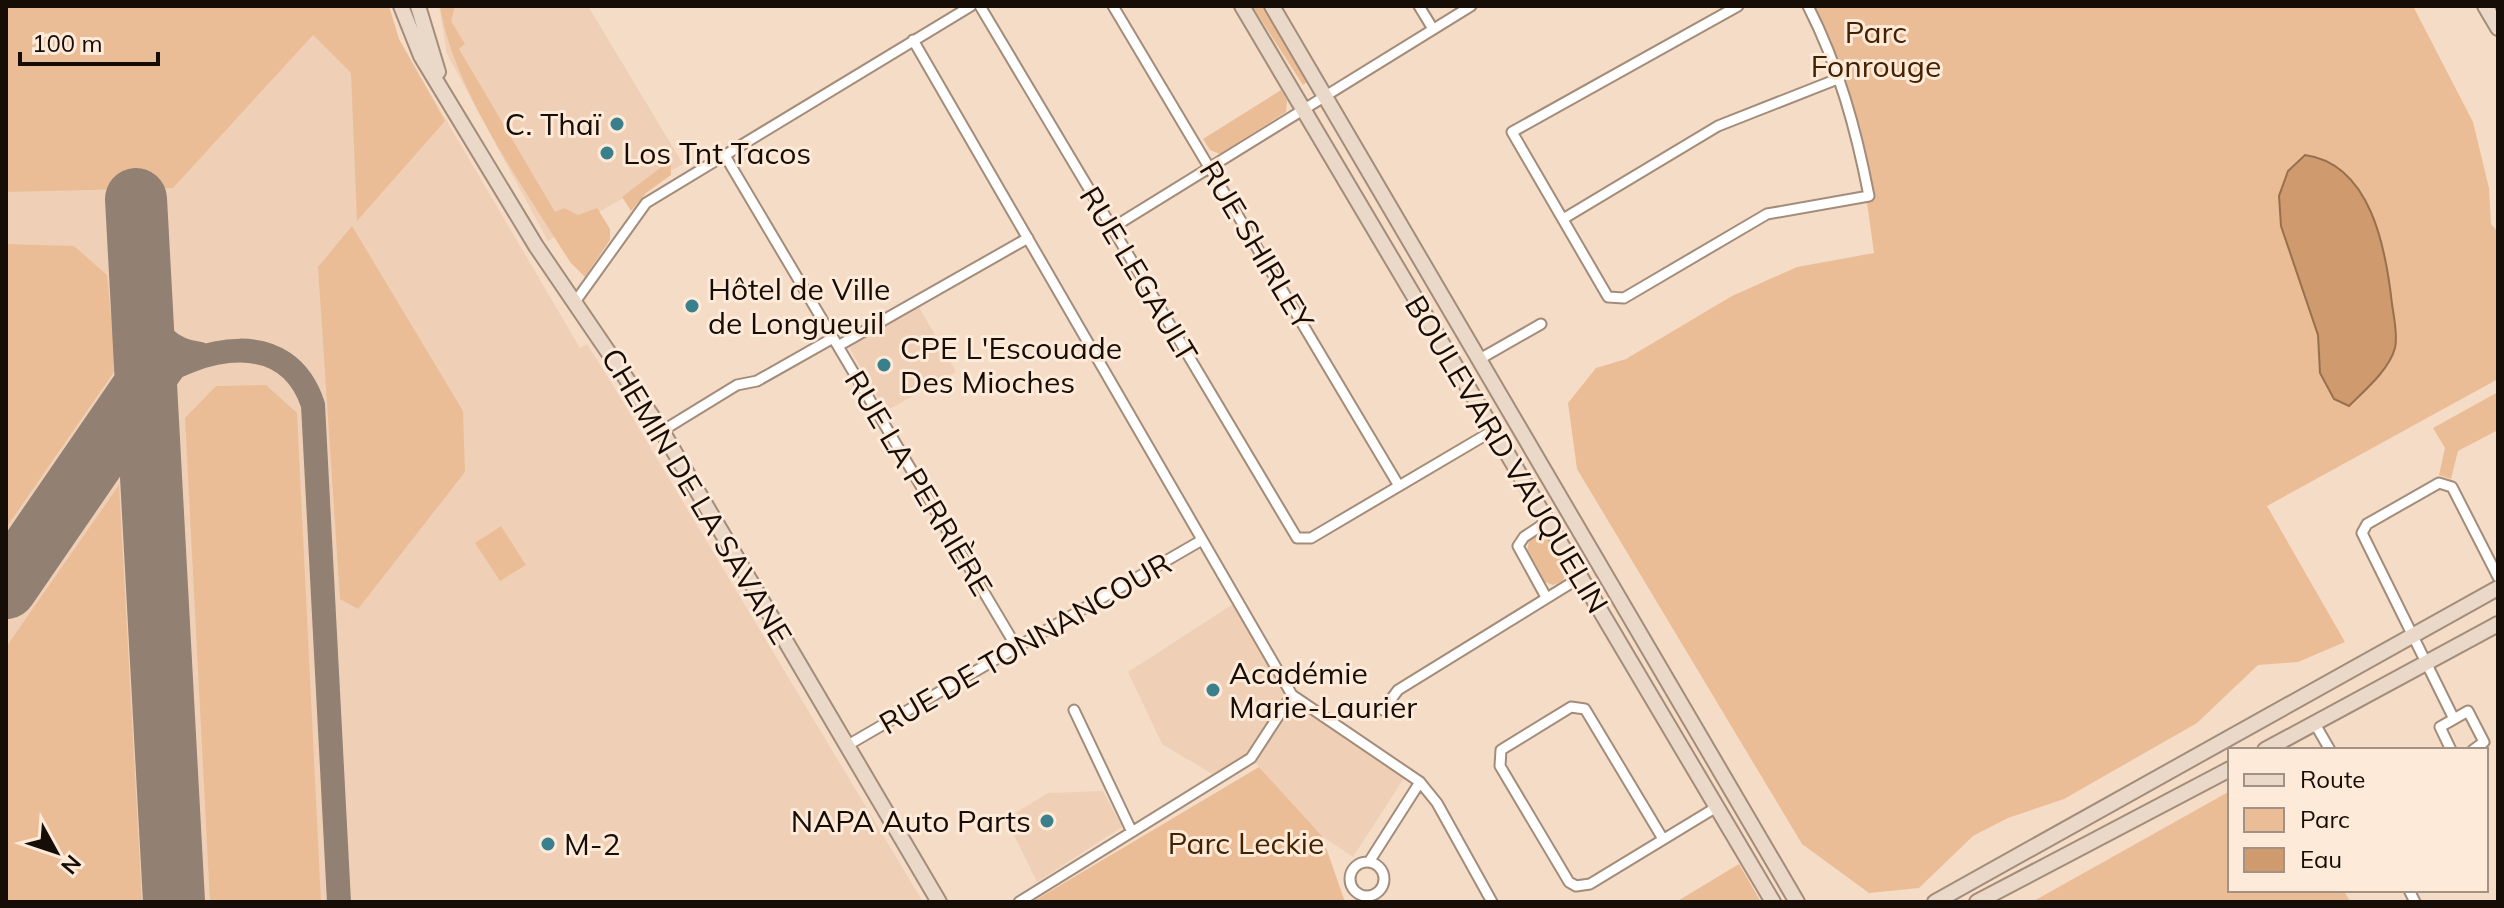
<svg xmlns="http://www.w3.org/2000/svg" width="2504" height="908" viewBox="0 0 2504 908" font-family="Mulish,sans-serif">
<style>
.built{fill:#efd0b6}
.green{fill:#ebbd97;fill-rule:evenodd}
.water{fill:#cf9a6d;stroke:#97704e;stroke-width:2}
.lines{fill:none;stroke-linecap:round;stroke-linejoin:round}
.taxiway{stroke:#928072;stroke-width:24}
.runway{stroke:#928072;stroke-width:62}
.street-casing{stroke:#a38c79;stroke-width:13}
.secondary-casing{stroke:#a38c79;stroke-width:18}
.street{stroke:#fff;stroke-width:9}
.secondary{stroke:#ead9c9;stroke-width:14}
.poi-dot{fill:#3a7f8c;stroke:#feead9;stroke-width:3}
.labels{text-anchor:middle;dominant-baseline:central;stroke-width:6;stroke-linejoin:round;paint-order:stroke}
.park-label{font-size:30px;fill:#420;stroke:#feead9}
.poi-label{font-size:30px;fill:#150d06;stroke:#feead9;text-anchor:start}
.street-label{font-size:30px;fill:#150d06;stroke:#feead9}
</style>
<rect width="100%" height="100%" fill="#f5dcc7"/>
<path class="built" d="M6 6 384 14 580 348 587 344 622 400 923 902H6Z
M439 6H588L683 164 548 241 447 54Z
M919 307 956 372 886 411 849 347Z
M1238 601 1292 695 1408 772 1353 857 1322 836 1251 758 1219 778 1162 744 1128 672Z
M1103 791 1122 827 1037 882 1006 819 1048 793Z"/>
<path class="green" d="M6 6H389L399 39 445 121 357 221 351 73 313 35 173 188 6 192Z
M440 6H455L451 21 465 44 459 49 555 212 564 208 578 215 597 208 610 229V240L585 277 570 262C525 189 453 90 440 6Z
M1252 6H1265L1310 80 1303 85Z
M1808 6H2413L2473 122 2489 188 2491 224 2498 232V379L2267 506 2345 642 2298 662 2258 665 2197 723 2064 799 2008 818 1973 836 1919 888 1869 893 1802 844 1577 469 1568 403 1596 368 1626 359 1732 296 1797 267 1874 253 1856 123ZM2302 285 2391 294 2395 349 2363 393 2320 373 2318 335Z
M1281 90 1287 101 1286 112 1220 154 1210 150 1203 139Z
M657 153 671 163V175L646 193 631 211 622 197 664 165Z
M352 226 463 411 465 472 358 609 340 599 318 267Z
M6 244 74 246 107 275 116 369 6 528Z
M266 385 297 413 321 902H210L185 418 216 386Z
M2498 392V430L2458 451 2451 479 2439 475 2445 448 2433 428Z
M119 485 142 902H6V647Z
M501 526 526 565 500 581 475 543Z
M1538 534 1548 537 1566 567 1563 581 1553 585 1545 582 1527 552 1529 541Z
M1259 767 1322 836 1345 902H1032Z
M2230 791V890H2343L2351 902H2032Z
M1739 864 1761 902H1676Z"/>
<path class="water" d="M2305 155C2371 164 2386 249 2392 304 2394 318 2398 335 2395 348 2389 370 2365 390 2349 406L2334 399 2320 373 2318 335 2281 226 2279 196 2288 171Z"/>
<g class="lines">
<path class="taxiway" d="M142 303C155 331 167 350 200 354
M146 384C199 347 287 325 313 405L339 902
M148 416 159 389 172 371
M113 433 125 427C150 428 149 450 151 469"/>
<path class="runway" d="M136 199 174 902
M6 588 146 384"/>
<g class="street-casing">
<path id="street" d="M980 6 1297 538H1311L1494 430
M1113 6 1399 486
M1419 6 1433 29
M1738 6 1512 132 1608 297 1624 298 1767 214 1869 196C1856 129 1839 67 1808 6
M913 40 1292 695 1420 782 1437 803 1492 902
M724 154 1017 648
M1563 219 1718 126 1840 78
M1112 228 1471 6
M575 302 646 203 971 6
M838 346 1028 238
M1478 360 1541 324
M662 431 737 385 757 381 833 338
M1546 597 1518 546 1524 537 1548 521
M1074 710 1132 832
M1383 710 1398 690 1581 577
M2453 717 2362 533 2367 524 2439 483 2452 487 2498 577
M2315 724 2330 750
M848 745 1202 540
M2451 750 2440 727 2468 711 2484 742 2473 750
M1663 839 1585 709 1571 707 1501 750 1500 766 1569 882 1576 886 1590 884 1715 808
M1369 862 1420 782
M1350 879a17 17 0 1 1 34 0a17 17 0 1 1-34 0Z
M2409 890 2415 902
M1019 902 1251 758 1292 695"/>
</g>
<g class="secondary-casing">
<path id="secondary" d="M401 6 421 56 536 246 662 431 939 902
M418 6 438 72
M1242 6 1773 902
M1272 6 1797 902
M2485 6 2498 28
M2265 750 2498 624
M1935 902 2498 588
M1977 902 2230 769"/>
</g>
<use href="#street" class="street"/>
<use href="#secondary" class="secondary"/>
</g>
<g class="poi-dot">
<circle cx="617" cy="124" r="8"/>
<circle cx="607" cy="153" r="8"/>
<circle cx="692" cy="306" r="8"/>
<circle cx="884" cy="365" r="8"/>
<circle cx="1213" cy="690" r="8"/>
<circle cx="1047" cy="821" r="8"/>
<circle cx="548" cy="844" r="8"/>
</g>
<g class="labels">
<g class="park-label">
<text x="1876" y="32">Parc<tspan x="1876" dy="34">Fonrouge</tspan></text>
<text x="1246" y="843">Parc Leckie</text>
</g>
<g class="poi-label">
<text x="601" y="124" text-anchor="end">C. Thaï</text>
<text x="623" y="153">Los Tnt Tacos</text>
<text x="708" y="289">Hôtel de Ville<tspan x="708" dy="34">de Longueuil</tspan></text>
<text x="900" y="348">CPE L'Escouade<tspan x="900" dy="34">Des Mioches</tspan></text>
<text x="1229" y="673">Académie<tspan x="1229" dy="34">Marie-Laurier</tspan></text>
<text x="1031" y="821" text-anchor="end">NAPA Auto Parts</text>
<text x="564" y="844">M-2</text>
</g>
<g class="street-label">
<text transform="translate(1257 245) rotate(59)">RUE SHIRLEY</text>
<text transform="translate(1139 274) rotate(59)">RUE LEGAULT</text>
<text transform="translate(1507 454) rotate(59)">BOULEVARD VAUQUELIN</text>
<text transform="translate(919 483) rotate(59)">RUE LA PERRIÈRE</text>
<text transform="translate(697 496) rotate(59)">CHEMIN DE LA SAVANE</text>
<text transform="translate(1025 643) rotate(-30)">RUE DE TONNANCOUR</text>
</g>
</g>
<rect width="2504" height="908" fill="none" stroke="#150d06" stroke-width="16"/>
<rect x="2228" y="748" width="260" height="144" fill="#feead9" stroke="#a19285" stroke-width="2"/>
<rect x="2244" y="774" width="40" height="12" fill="#ead9c9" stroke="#a19285" stroke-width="2"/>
<text x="2300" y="788" font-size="24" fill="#150d06">Route</text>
<rect x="2244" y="808" width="40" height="24" fill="#ebbd97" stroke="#a19285" stroke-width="2"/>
<text x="2300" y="828" font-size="24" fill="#150d06">Parc</text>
<rect x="2244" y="848" width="40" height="24" fill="#cf9a6d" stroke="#a19285" stroke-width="2"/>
<text x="2300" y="868" font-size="24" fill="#150d06">Eau</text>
<g transform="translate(56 852) rotate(130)" stroke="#feead9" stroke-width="6" paint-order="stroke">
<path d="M0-6L14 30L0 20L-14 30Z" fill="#150d06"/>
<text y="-12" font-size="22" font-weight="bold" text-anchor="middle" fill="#150d06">N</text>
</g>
<path d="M20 52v12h138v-12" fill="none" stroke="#150d06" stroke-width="4"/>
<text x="32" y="52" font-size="24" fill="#150d06" stroke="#feead9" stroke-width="6" paint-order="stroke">100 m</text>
</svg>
